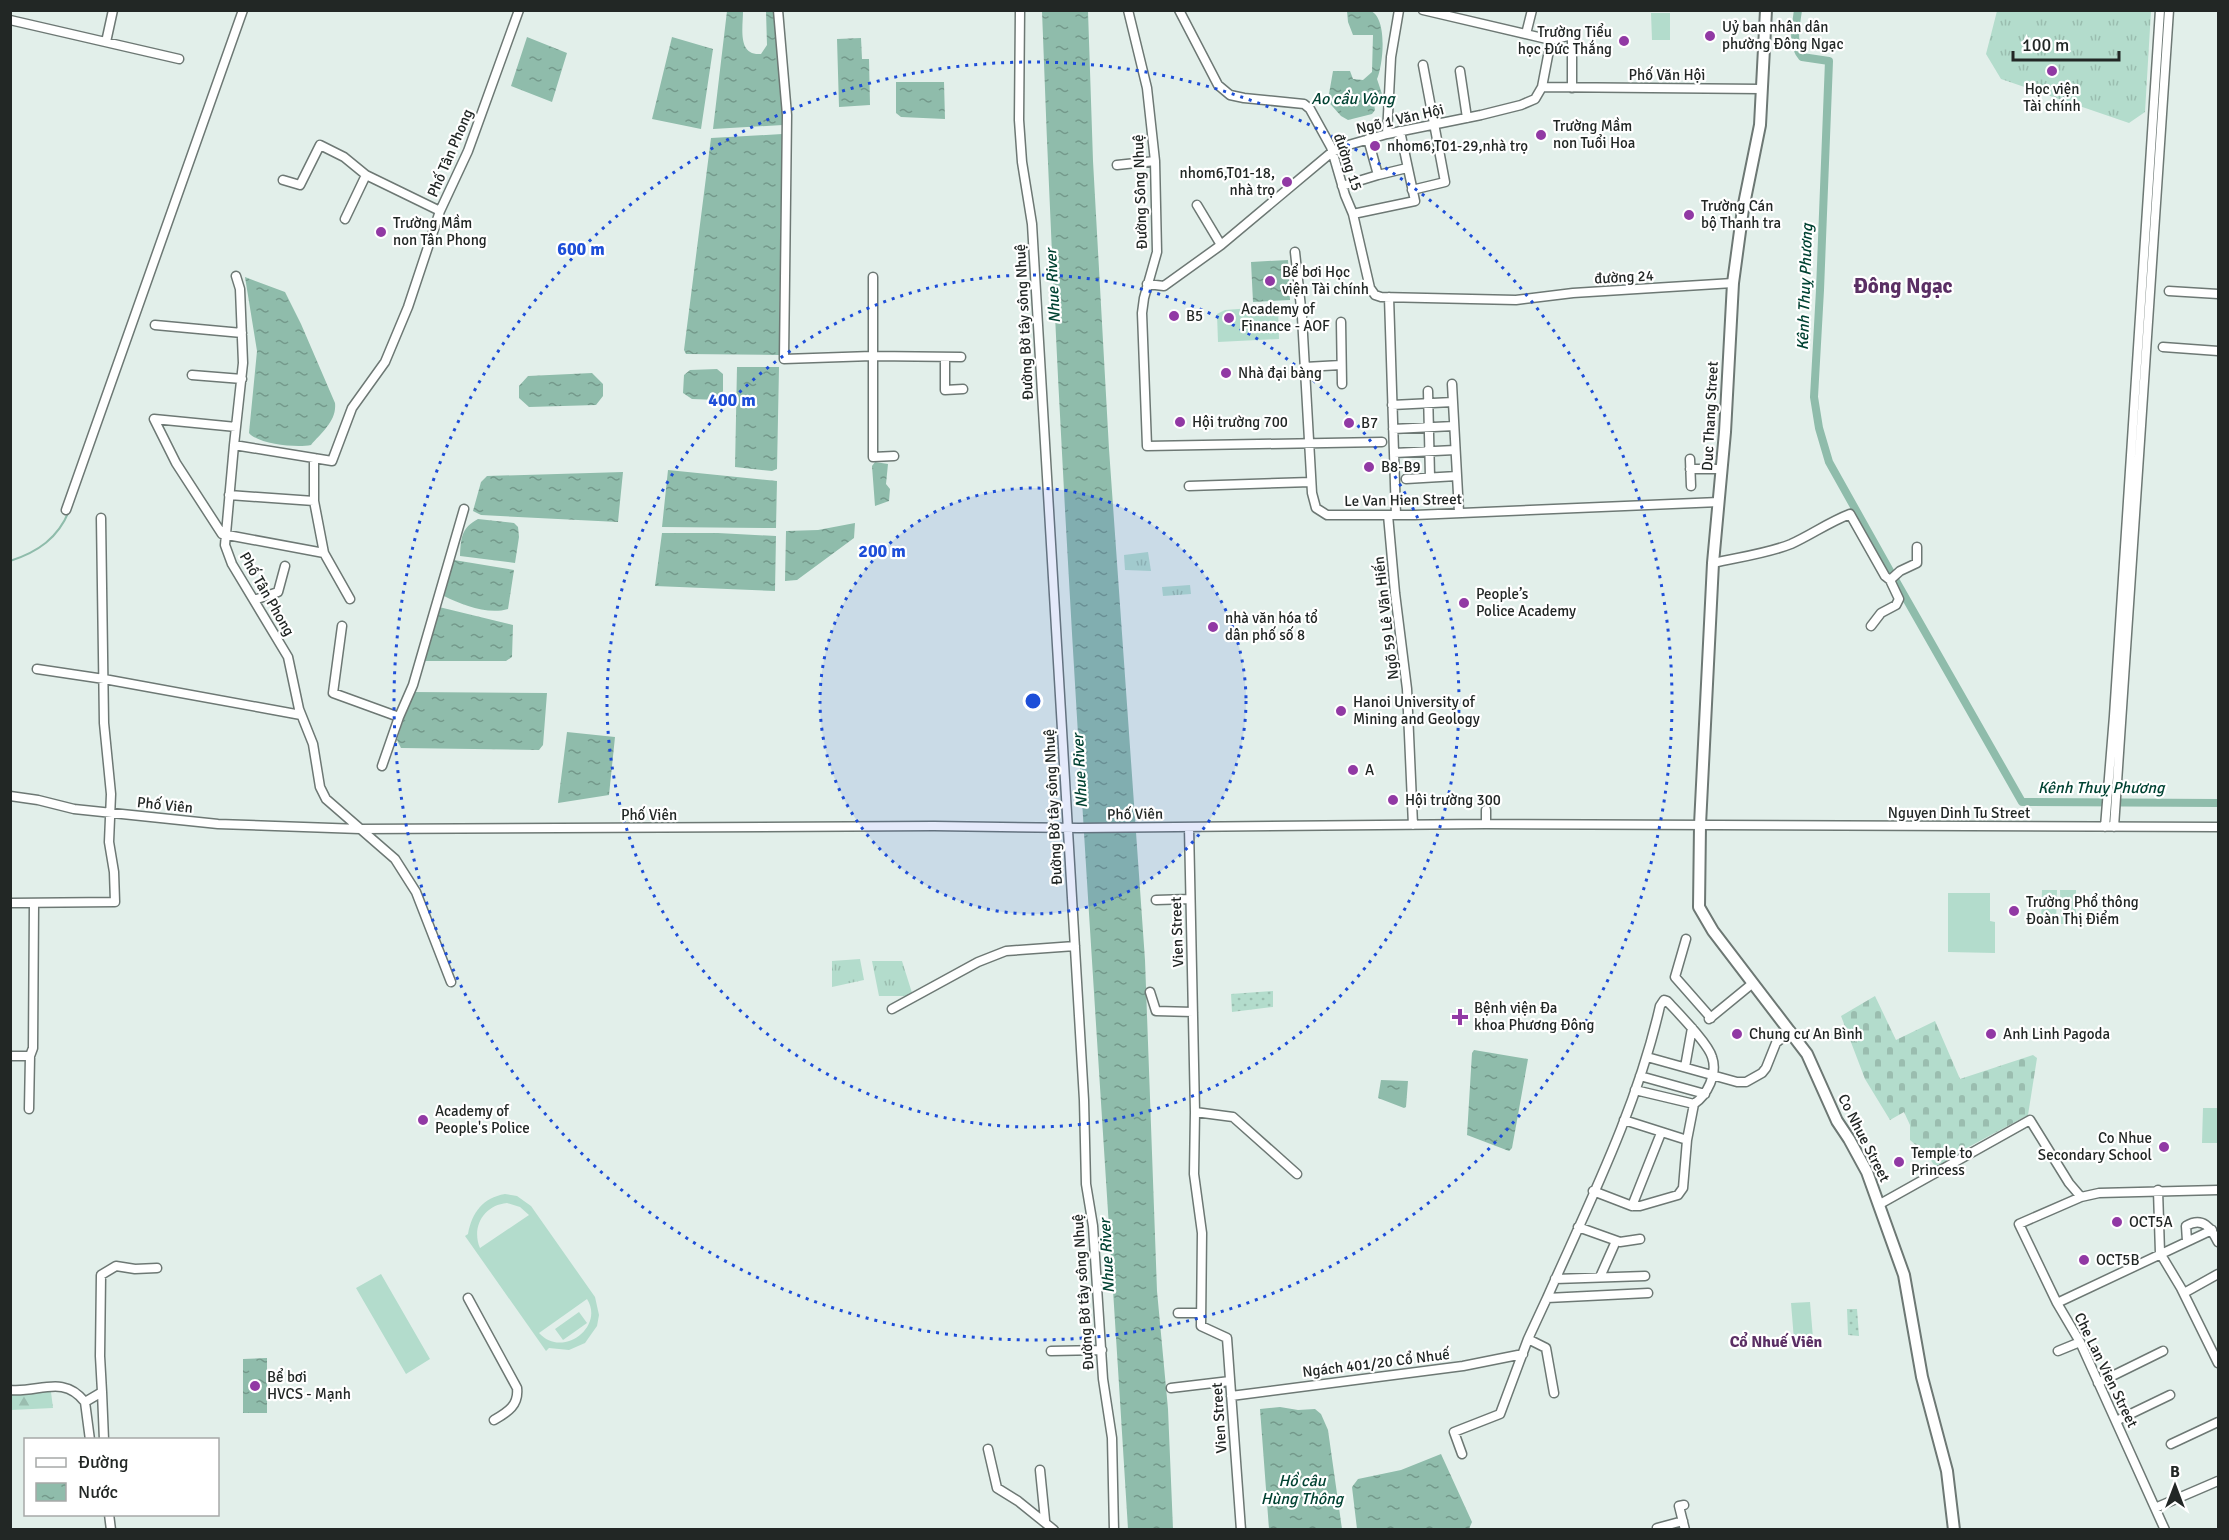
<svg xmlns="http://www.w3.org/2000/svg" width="2229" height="1540" viewBox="0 0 2229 1540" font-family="Signika,sans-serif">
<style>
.grass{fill:url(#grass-tufts)}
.forest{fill:url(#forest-firs)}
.cemetery{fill:url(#cemetery-stones)}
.park{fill:url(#park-dots)}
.pitch{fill:#b3dccc;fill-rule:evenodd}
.water{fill:url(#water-ripples)}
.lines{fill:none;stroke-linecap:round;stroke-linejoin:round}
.stream{stroke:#8fbcab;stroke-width:2}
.canal{stroke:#8fbcab;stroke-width:8}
.minor-casing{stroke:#6d7874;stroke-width:11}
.major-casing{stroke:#6d7874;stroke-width:14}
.minor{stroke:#fff;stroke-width:8}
.major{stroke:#fff;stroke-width:10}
.ring{fill:none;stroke:#1d4ed8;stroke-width:3;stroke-dasharray:3 6}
.poi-dot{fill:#9139a4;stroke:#fff;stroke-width:2}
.labels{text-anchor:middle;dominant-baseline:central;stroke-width:4.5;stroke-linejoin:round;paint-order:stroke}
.poi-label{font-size:15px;fill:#222725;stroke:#fff;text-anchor:start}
.street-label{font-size:15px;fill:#222725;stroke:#fff}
.water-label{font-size:16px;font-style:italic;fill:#004232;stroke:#fff}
.neighbourhood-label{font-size:16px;font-weight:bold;fill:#5a2f64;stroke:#fff}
.district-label{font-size:21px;font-weight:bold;fill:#5a2f64;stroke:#fff}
.centre{fill:#1d4ed8;stroke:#fff;stroke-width:3}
.ring-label{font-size:18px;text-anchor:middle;font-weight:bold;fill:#1d4ed8;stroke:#fff;stroke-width:4.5;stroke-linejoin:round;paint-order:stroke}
</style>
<defs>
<pattern id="grass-tufts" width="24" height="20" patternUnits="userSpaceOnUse" patternTransform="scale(1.5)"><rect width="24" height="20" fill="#b3dccc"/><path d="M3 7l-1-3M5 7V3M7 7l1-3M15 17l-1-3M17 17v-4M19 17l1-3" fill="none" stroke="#9abdaf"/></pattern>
<pattern id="forest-firs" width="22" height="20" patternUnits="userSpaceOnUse" patternTransform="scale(1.5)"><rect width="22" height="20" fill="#b3dccc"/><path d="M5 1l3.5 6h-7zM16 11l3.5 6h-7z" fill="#9abdaf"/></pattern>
<pattern id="cemetery-stones" width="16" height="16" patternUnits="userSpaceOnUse" patternTransform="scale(1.5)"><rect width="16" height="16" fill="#b3dccc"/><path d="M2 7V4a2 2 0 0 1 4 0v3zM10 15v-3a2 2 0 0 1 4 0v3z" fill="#9abdaf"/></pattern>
<pattern id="park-dots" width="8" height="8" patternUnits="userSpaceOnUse" patternTransform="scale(1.5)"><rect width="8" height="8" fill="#b3dccc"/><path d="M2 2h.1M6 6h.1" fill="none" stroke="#9abdaf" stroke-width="1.8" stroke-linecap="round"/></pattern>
<pattern id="water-ripples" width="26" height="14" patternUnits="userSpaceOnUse" patternTransform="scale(1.5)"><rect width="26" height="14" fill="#8fbcab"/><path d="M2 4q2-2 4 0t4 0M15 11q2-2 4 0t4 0" fill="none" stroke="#74998b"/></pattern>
</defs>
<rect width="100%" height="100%" fill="#e2efea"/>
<path class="grass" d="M1997 11H2151L2145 112 2129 123 2001 79 1986 54Z
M1148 552 1151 571 1125 570 1124 555Z
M1190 585 1191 594 1163 596 1162 587Z
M860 959 864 980 832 987V961Z
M872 961H902L913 996H879Z"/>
<path class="forest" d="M11 1392H51L53 1408 11 1410Z"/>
<path class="cemetery" d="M1875 996 1896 1040 1935 1021 1960 1079 2033 1055 2037 1058 2028 1115 1963 1150 1938 1170 1926 1154 1910 1140V1125L1904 1112 1890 1120 1865 1079 1841 1016Z"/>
<path class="park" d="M1273 991V1007L1232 1012 1231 994Z
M1847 1309H1857L1859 1336 1848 1335Z"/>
<path class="pitch" d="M1651 13H1670V40H1652Z
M1278 306 1279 339 1218 342 1217 314 1225 310Z
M2042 890H2057L2056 924 2041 923Z
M2060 890H2076V924H2061Z
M1948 893H1990V921L1995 922V953L1948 952Z
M2203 1108H2218V1143H2202Z
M505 1194 517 1196 531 1206 595 1297 599 1315 597 1326 585 1343 569 1350 549 1348 546 1351 465 1236 468 1234C472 1212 483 1198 505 1194ZM507 1203 520 1207 529 1215 480 1248C471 1227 484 1205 507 1203ZM587 1299C605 1327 562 1359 539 1333Z
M381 1274 430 1359 406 1374 356 1288Z
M1810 1302 1813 1338 1794 1340 1791 1303Z
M579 1312 587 1323 563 1340 555 1329Z"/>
<path class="water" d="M727 11H743C743 27 737 56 761 54L767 45 766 11H775L783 125 713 129Z
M1042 11H1088L1093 161 1109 449 1145 960 1157 1291 1168 1409 1173 1529H1128C1097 1023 1060 517 1042 11Z
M1347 11C1354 10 1365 9 1371 11 1388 19 1383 66 1377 79L1382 94 1373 99 1375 110 1372 114 1348 120 1341 116 1325 98 1329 94 1333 71H1350L1353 79 1363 80 1372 72 1373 35H1353L1348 22Z
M527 37 567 53 552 102 511 86Z
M672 37 713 49 701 129 652 119Z
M861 38 862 59H869L870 105 839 107 837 39Z
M896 82H944L945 119 901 117 896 113Z
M782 134 779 355 686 354 684 350 711 138Z
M1288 260 1290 300 1253 302 1251 262Z
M245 277 285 292 301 324 335 403C337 421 321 433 311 445 296 448 258 444 249 433L257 351Z
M737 367H779L777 469 772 471 735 467Z
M717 369 723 374V394L718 400 692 399 683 393 684 375 690 370Z
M592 373 603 384V396L596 405 529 407 519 398V386L528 376Z
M875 462 888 464 886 484 890 489 889 501 875 506 872 466Z
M668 470 777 481 776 528 662 527Z
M623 472 618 522 481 515 473 511 481 482 487 476Z
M478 519 514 523 518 527 519 537 515 563 460 556C461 538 461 528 478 519Z
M855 523 854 538 797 580 785 581 786 531 818 530Z
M662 533H718L776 536 775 591 655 586Z
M454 560 514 570 508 609C488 615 462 605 444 596Z
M439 607 513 625 512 657 506 661H421Z
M412 692 547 693 543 745 539 750 401 748 397 740Z
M567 732 615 737 609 795 558 803Z
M1474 1050 1528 1059 1512 1148 1509 1151 1467 1135 1472 1053Z
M1381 1080 1408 1081 1406 1107 1404 1108 1378 1098Z
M267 1358V1413H243V1359Z
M1280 1407 1298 1410 1315 1409 1321 1414 1328 1430 1342 1529H1269L1260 1409Z
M1441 1454 1472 1522 1469 1529H1357L1352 1487 1358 1479 1401 1470Z"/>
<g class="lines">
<path class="stream" d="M10 561C38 552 58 538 69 511"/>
<path class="canal" d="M1798 10C1796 26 1791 44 1802 57L1829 61 1820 290 1814 397 1819 428 1829 462 1890 571
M1896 581 2022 802 2218 803"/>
<g class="minor-casing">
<path id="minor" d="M778 10 787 115 784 359 872 356 961 357
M1020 10 1019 120 1022 162 1032 224 1084 1100 1086 1184 1093 1226 1103 1379 1112 1438 1114 1530
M1128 10 1147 88 1155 161 1157 252 1144 298 1142 313 1147 446 1382 442
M1179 10 1218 85 1230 95 1244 98 1304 104 1310 109 1331 147 1345 195 1353 214 1370 288 1375 295 1381 297 1516 300 1573 293 1733 283
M1423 10 1551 40 1572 35V88
M10 20 179 59
M1526 34 1532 10
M106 42 113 10
M1460 71 1467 118
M1542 87 1761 89
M1387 134 1391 57 1399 10
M1368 139 1378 175 1407 168
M1117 165 1155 161
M283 180 300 185 320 145 344 157 366 175 440 211
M1342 186 1378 175
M1412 190 1445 182 1423 65
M1197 205 1221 245
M1353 214 1415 201 1400 131
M345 219 366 175
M1295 252 1302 317 1312 493 1316 508 1327 515H1415L1719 502
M873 277V457L894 456
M1147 284 1164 286 1221 245 1332 152 1345 146 1387 134 1481 115 1521 105 1535 99 1542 87 1551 40
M2169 291 2218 294
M1389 297 1396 515
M1341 322 1342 384
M155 325 242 333
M2163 347 2218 351
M945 357V390L963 389
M1305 367 1341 365
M192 375 242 379
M1452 384 1459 512
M1428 391 1430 477
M1392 405 1453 402
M236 427 154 419 176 463 222 534 324 553
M1393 429 1454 426
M234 445 243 363 240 289 236 276
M1394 453 1455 450
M314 458V501L324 553 350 599
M1690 459 1691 486
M1690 469H1722
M1406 479 1457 476
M1189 486 1311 482
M229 495 314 501
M66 510 243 10
M1388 515 1395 593 1407 689 1413 825
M1713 563C1739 557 1766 554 1791 544 1811 535 1829 522 1850 514L1885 576 1890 580 1900 571 1917 563V547
M254 600 278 592 285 566
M342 626 333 693 399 717
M1871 626 1881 613 1896 605 1899 599 1890 580
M37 669 104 679 301 715
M382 766 399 717 413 685 464 509
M10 796 38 800 74 809 218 824 360 829 934 826 1079 828 1486 824 2218 827
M1486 810V824
M1189 827 1195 1112 1194 1174 1202 1233 1201 1326 1227 1338 1241 1530
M2105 827 2114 716 2160 10
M2114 827 2169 10
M1156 900 1189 899
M10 903 115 902 114 872 109 842 111 794 104 723 101 518
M1686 939 1675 977 1711 1018
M451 982 416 892 395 859 326 799 320 787 313 744 299 709 288 657 232 564 225 545 234 445 332 461 352 408 385 362 408 307 440 211 468 151 519 10
M1150 992 1156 1011 1193 1012
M892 1009 978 962 1006 951 1075 946
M1709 1019 1753 983
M10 1056H30L33 1048 34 904
M1647 1057 1737 1082H1746L1762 1073 1766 1068 1776 1043 1791 1031
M1685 1067 1692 1028
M1640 1076 1705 1094
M1635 1090 1694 1104
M29 1109 30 1056
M1195 1112 1233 1117 1297 1174
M1624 1120 1687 1140
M2158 1190 2160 1253 2181 1288 2218 1363
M1880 1204 2030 1120 2069 1183 2081 1197
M1632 1206 1661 1133
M1578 1227 1620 1242 1640 1239
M2187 1241 2186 1226C2203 1216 2211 1228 2218 1242
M1600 1277 1616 1241
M1555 1279 1645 1276
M2184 1293 2218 1274
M468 1298 517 1388C519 1405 508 1412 494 1420
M1547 1298C1589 1203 1637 1108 1660 1006L1664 1000 1667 1001C1678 1013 1708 1043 1712 1057 1718 1074 1707 1095 1694 1104L1687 1140 1683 1188 1678 1195 1640 1206H1632L1593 1191
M2057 1303 2212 1230
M1178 1313H1201
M1528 1339 1546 1348 1554 1393
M1051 1351 1102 1350
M2058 1351 2080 1342
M2098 1383 2163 1351
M1171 1388 1230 1381
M10 1390C39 1393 63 1374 85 1402L102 1392 104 1440
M102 1392 100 1356 101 1275 116 1266 135 1269 157 1268
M1231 1396 1463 1366 1523 1354
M85 1402 90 1440
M2116 1421 2170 1395
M2171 1444 2218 1422
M988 1449 997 1488 1018 1501 1054 1530
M1462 1454 1454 1432 1500 1414 1528 1339 1547 1298 1648 1293
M1040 1470 1045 1520
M1684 1505 1679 1506 1685 1530
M2155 1508 2218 1481
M109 1514 111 1530
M1657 1528 1683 1521
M2165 1530 2080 1342 2057 1303 2019 1224 2081 1197 2099 1193 2218 1190"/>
</g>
<g class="major-casing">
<path id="major" d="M1766 10 1760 125 1743 209 1733 283 1725 432 1713 563 1700 825 1699 907 1713 931 1807 1054 1837 1121 1849 1139 1867 1172 1904 1275 1922 1377 1947 1471 1954 1530"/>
</g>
<use href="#minor" class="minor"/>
<use href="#major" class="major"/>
</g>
<circle cx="1033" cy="701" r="213" fill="#1d4ed8" fill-opacity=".12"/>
<g class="ring">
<circle cx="1033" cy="701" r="213"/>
<circle cx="1033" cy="701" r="426"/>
<circle cx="1033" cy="701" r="639"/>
</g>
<g class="poi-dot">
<circle cx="1710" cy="36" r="6"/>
<circle cx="1624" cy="41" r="6"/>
<circle cx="2052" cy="71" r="6"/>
<circle cx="1541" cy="135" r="6"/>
<circle cx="1375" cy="146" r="6"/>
<circle cx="1287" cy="182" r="6"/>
<circle cx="1689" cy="215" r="6"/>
<circle cx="381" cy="232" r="6"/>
<circle cx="1270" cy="281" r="6"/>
<circle cx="1174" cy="316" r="6"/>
<circle cx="1229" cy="318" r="6"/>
<circle cx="1226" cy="373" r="6"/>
<circle cx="1180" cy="422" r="6"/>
<circle cx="1349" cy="423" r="6"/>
<circle cx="1369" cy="467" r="6"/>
<circle cx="1464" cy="603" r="6"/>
<circle cx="1213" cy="627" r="6"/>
<circle cx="1341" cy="711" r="6"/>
<circle cx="1353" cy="770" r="6"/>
<circle cx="1393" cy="800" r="6"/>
<circle cx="2014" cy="911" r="6"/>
<path d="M1457 1008h6v6h6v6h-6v6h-6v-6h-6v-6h6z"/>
<circle cx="1737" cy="1034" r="6"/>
<circle cx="1991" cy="1034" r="6"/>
<circle cx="423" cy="1120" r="6"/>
<circle cx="2164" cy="1147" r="6"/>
<circle cx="1899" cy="1162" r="6"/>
<circle cx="2117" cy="1222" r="6"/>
<circle cx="2084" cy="1260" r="6"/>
<circle cx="255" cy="1386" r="6"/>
</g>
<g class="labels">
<g class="poi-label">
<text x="1722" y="27">Uỷ ban nhân dân<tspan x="1722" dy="17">phường Đông Ngạc</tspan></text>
<text x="1612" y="32" text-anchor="end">Trường Tiểu<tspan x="1612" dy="17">học Đức Thắng</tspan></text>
<text x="2052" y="89" text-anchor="middle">Học viện<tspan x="2052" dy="17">Tài chính</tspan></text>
<text x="1553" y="126">Trường Mầm<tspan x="1553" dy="17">non Tuổi Hoa</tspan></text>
<text x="1387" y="146">nhom6,T01-29,nhà trọ</text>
<text x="1275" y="173" text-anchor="end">nhom6,T01-18,<tspan x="1275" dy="17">nhà trọ</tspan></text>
<text x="1701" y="206">Trường Cán<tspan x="1701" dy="17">bộ Thanh tra</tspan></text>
<text x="393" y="223">Trường Mầm<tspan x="393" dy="17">non Tân Phong</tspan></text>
<text x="1282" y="272">Bể bơi Học<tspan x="1282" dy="17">viện Tài chính</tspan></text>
<text x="1241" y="309">Academy of<tspan x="1241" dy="17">Finance - AOF</tspan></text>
<text x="1186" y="316">B5</text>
<text x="1238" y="373">Nhà đại bàng</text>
<text x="1192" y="422">Hội trường 700</text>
<text x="1361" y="423">B7</text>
<text x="1381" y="467">B8-B9</text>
<text x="1476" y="594">People’s<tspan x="1476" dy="17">Police Academy</tspan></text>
<text x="1225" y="618">nhà văn hóa tổ<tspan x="1225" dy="17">dân phố số 8</tspan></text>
<text x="1353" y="702">Hanoi University of<tspan x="1353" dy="17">Mining and Geology</tspan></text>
<text x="1365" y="770">A</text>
<text x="1405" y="800">Hội trường 300</text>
<text x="2026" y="902">Trường Phổ thông<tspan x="2026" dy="17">Đoàn Thị Điểm</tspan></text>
<text x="1474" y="1008">Bệnh viện Đa<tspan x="1474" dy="17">khoa Phương Đông</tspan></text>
<text x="1749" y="1034">Chung cư An Bình</text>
<text x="2003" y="1034">Anh Linh Pagoda</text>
<text x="435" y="1111">Academy of<tspan x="435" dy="17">People's Police</tspan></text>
<text x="2152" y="1138" text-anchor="end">Co Nhue<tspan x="2152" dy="17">Secondary School</tspan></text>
<text x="1911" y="1153">Temple to<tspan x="1911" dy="17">Princess</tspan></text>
<text x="2129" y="1222">OCT5A</text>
<text x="2096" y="1260">OCT5B</text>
<text x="267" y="1377">Bể bơi<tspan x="267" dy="17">HVCS - Mạnh</tspan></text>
</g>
<g class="street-label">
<text x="1667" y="75">Phố Văn Hội</text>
<text transform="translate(1400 119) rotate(-13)">Ngõ 1 Văn Hội</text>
<text transform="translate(450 153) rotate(-67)">Phố Tân Phong</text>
<text transform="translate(1348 162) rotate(71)">đường 15</text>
<text transform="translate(1140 192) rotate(-92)">Đường Sông Nhuệ</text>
<text transform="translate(1624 277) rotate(-3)">đường 24</text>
<text transform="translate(1024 322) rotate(-93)">Đường Bờ tây sông Nhuệ</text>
<text transform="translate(1710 416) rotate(-87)">Duc Thang Street</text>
<text transform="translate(1403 500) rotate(-1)">Le Van Hien Street</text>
<text transform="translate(267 594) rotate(60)">Phố Tân Phong</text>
<text transform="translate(1386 618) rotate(-97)">Ngõ 59 Lê Văn Hiến</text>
<text transform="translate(165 805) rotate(6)">Phố Viên</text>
<text transform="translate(1053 807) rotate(-93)">Đường Bờ tây sông Nhuệ</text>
<text x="1959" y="813">Nguyen Dinh Tu Street</text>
<text transform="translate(1135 814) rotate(-1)">Phố Viên</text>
<text x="649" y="815">Phố Viên</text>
<text transform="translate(1177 932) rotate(-92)">Vien Street</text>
<text transform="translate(1864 1138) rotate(63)">Co Nhue Street</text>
<text transform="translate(1083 1292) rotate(-94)">Đường Bờ tây sông Nhuệ</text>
<text transform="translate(1376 1363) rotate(-7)">Ngách 401/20 Cổ Nhuế</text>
<text transform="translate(2106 1370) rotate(64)">Che Lan Vien Street</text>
<text transform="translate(1219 1418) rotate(-94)">Vien Street</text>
</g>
<g class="water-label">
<text x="1353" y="99">Ao cầu Vòng</text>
<text transform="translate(1053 286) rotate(-93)">Nhue River</text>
<text transform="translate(1805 287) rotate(-88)">Kênh Thuỵ Phương</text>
<text transform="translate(1080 771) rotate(-93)">Nhue River</text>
<text x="2101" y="788">Kênh Thuỵ Phương</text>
<text transform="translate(1107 1256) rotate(-93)">Nhue River</text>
<text x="1302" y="1481">Hồ câu<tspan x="1302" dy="18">Hùng Thông</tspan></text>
</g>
<g class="neighbourhood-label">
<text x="1776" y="1342">Cổ Nhuế Viên</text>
</g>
<g class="district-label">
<text x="1903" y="286">Đông Ngạc</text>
</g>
</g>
<circle cx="1033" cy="701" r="9" class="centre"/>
<g class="ring-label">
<text x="581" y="255">600 m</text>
<text x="732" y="406">400 m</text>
<text x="882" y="557">200 m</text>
</g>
<rect width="2229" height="1540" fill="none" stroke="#222725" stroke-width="24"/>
<rect x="24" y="1438" width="195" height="78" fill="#ffffff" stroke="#a7a9a8" stroke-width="1.5"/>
<rect x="36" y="1458" width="30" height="9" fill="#ffffff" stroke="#a7a9a8" stroke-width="1.5"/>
<text x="78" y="1468" font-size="18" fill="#222725">Đường</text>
<rect x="36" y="1483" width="30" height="18" fill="url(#water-ripples)" stroke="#a7a9a8" stroke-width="1.5"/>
<text x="78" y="1498" font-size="18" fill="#222725">Nước</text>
<g transform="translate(2175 1486)" stroke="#ffffff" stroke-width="4.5" paint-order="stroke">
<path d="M0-4.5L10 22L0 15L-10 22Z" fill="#222725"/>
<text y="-9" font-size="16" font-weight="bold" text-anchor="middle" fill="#222725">B</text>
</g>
<path d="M2013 51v9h106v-9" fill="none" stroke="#222725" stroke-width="3"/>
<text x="2022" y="51" font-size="18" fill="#222725" stroke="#ffffff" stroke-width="4.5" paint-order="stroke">100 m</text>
</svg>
